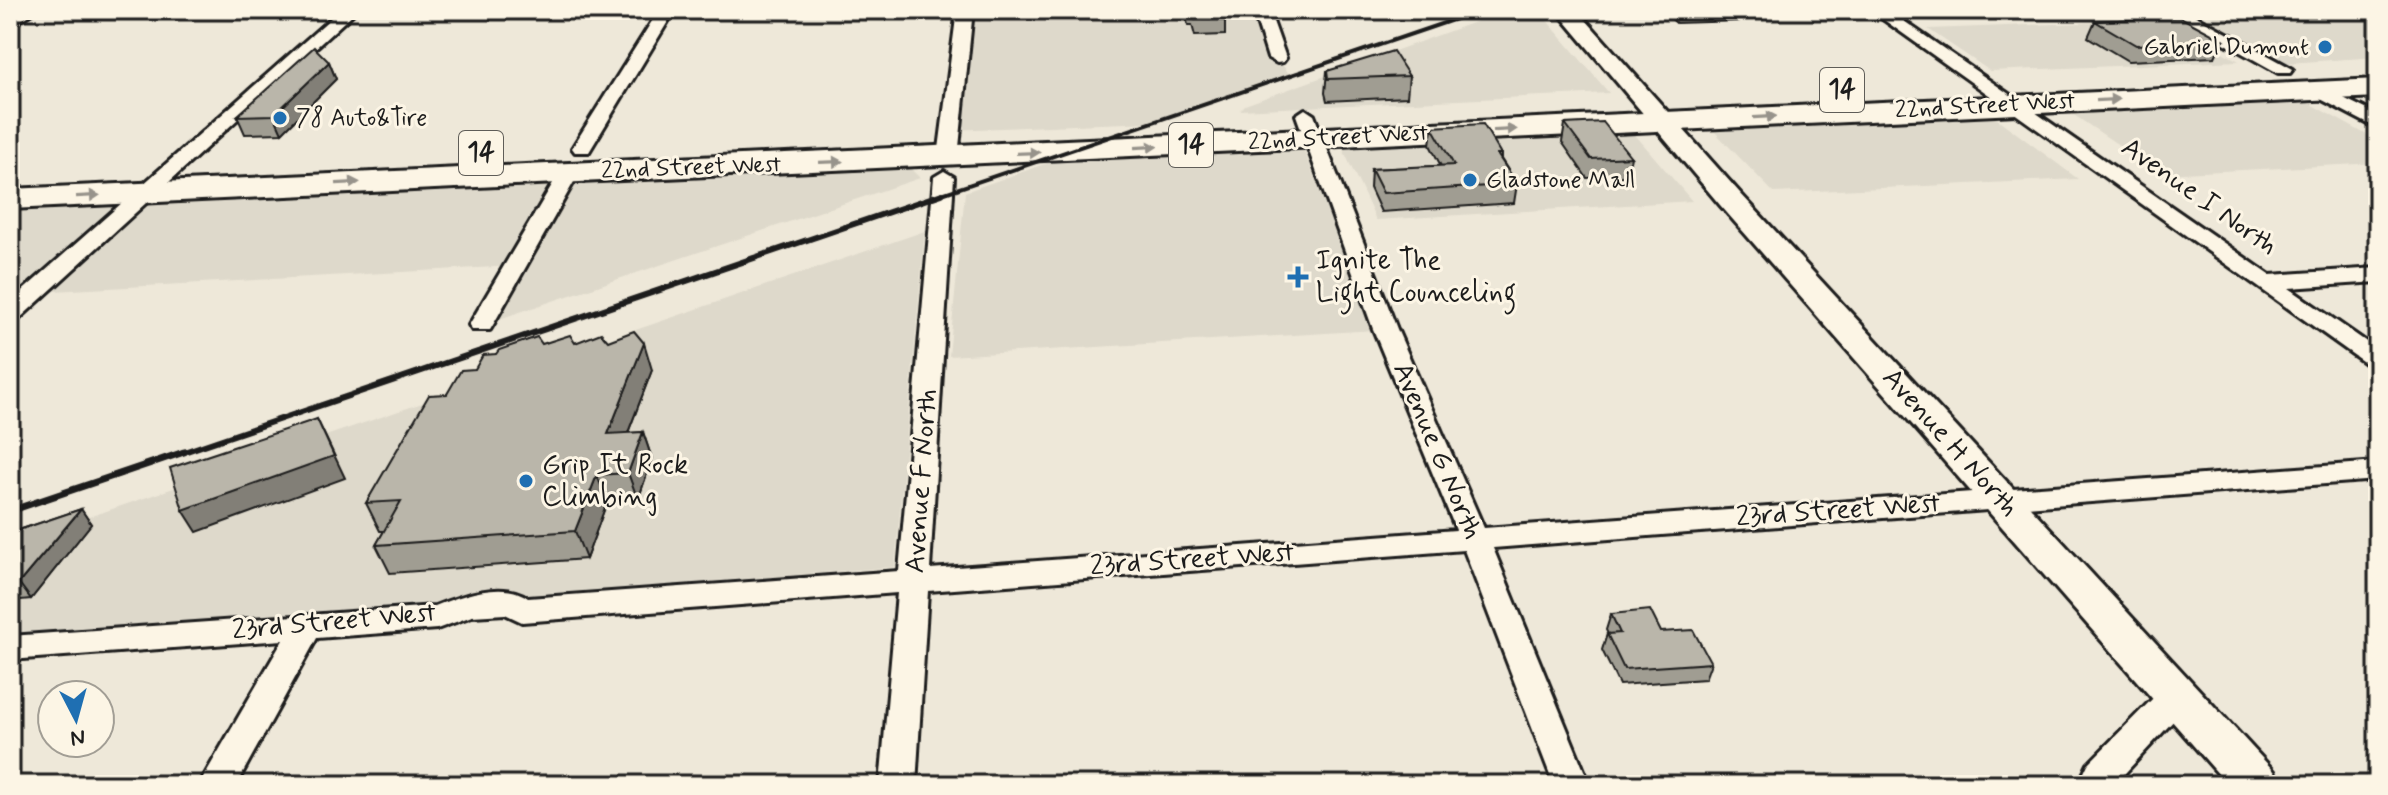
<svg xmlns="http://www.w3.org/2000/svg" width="2388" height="795" viewBox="0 0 2388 795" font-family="Mynerve,sans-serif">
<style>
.built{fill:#ded9cb}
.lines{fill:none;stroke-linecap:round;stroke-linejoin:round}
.minor-casing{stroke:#1c1c1c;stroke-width:6}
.tertiary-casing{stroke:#1c1c1c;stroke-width:6}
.primary-casing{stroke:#1c1c1c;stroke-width:6}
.minor{fill:#fcf5e5;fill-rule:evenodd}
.tertiary{fill:#fcf5e5;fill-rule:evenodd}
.primary{fill:#fcf5e5;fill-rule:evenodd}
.rail-far2{stroke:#1c1c1c;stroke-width:4}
.rail-far1{stroke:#1c1c1c;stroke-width:6}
.rail{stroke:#1c1c1c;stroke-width:7}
.wall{fill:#a09d92;stroke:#1c1c1c;stroke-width:2}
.shaded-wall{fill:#827f77;stroke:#1c1c1c;stroke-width:2}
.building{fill:#bab6aa;stroke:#1c1c1c;stroke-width:2}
.oneway{fill:#97938b}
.poi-dot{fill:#1f6fb2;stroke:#fcf5e5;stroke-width:3}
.labels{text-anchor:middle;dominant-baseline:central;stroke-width:6;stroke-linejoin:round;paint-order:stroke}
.far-poi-label{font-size:24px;fill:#1c1c1c;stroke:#fcf5e5;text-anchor:start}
.far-street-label{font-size:24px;fill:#1c1c1c;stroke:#fcf5e5}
.shield{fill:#fcf5e5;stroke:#5f5d58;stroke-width:2}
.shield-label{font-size:26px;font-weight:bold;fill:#1c1c1c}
.street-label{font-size:28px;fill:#1c1c1c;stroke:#fcf5e5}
.poi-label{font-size:28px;fill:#1c1c1c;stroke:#fcf5e5;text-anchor:start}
</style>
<rect width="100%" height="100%" fill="#eee8d9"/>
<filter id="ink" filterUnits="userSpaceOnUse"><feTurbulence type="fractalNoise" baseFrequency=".0125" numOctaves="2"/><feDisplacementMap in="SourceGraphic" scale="16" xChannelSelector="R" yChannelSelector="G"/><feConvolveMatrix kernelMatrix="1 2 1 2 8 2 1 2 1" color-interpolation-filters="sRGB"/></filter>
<g filter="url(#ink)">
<path class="built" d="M966 10H1261L1277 58 1290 75 1151 122 951 130Z
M1508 10H1538L1609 93 1240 110 1245 105Z
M2378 10V57L2288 63 2200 17Z
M2162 20 2239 61 1990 71 1928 29Z
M2305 101 2378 141V163L2162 174 2068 111Z
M1992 115 2078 179 1774 193 1712 129Z
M1631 130 1692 201 1376 220 1342 147Z
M1303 148 1375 330 949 356 965 192 1056 160Z
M910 168 920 178 481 325 514 266 35 292 10 315V211Z
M925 231 895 567 10 638V544Z"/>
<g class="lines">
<g class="minor-casing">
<path id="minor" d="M19 10H38L10 27V15Z
M340 10H357L18 320 10 322V302Z
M659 10H675L589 152H575L572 148Z
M957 10H973L958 157 948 163 938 157Z
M1253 10H1269L1286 58 1283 62 1277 63 1268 58Z
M1870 10H1888L2270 275 2378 268V282L2289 288 2378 350V369L2369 366Z
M2165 10H2185L2293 69 2290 73H2278Z
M2319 86 2378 115V129L2313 95 2310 91 2313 87Z
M1305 109 1314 115 1397 329 1484 528 2378 462V480L1493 548 1590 785H1554L1464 550 928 591 916 785H880L897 593 522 622 505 614 472 616 437 629 317 638 236 785H199L283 640 10 660V636L435 606C461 596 503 580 528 598L899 571 934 177 944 171 954 177 930 569 1456 530 1373 329 1296 115Z
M569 167 579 173 493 325 490 330H472L469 325 559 173Z
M2177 682 2189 686 2194 695 2189 704 2114 785H2078L2088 764 2165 686Z"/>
</g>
<g class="tertiary-casing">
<path id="tertiary" d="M1556 10H1577L1740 193 2274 771 2281 785H2228L1720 205Z"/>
</g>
<g class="primary-casing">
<path id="primary" d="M2378 79V97L10 209V189Z"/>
</g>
<use href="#minor" class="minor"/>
<use href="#tertiary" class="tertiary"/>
<use href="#primary" class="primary"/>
<path class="rail-far2" d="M936 196 1482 10"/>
<path class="rail-far1" d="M178 454 942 194"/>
<path class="rail" d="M10 511 184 452"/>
</g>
<path class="wall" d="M1184 10H1222L1225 19V35L1195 36 1192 25H1188Z
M1662 10H1744L1741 21 1676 23Z
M2095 21 2223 40 2215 57 2128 61 2088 37Z
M329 62 336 79 282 133 245 134 237 116Z
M1327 71 1409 76 1407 97 1327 101 1325 93Z
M1565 124 1631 157 1627 176 1587 178 1562 142Z
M1432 127 1501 154V159L1517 184 1514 203 1381 212 1370 188 1371 169 1441 166 1430 145Z
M608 341 652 370 628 433 643 432 652 459 638 500 607 502 586 559 390 573 376 545 384 531H380L366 503 447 394 475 369 496 354 542 344Z
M81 509 91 524 31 599 10 601V533Z
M1611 614 1661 632 1711 663 1705 679 1619 685 1602 650 1607 634H1608L1606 630Z"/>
<path class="shaded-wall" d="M329 62 336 79 282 133 274 115Z
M644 343 652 370 617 461 608 434Z
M317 419 345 478 197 532 183 510Z
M643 432 652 459 638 500 628 473Z
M597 475 607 502 586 559 575 531Z
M81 509 91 524 31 599 19 583Z"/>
<path class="building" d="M1193 10H1222L1225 19 1195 20Z
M2180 17 2223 40 2136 45 2095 21Z
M314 47 329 62 274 115 237 116Z
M1393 51 1409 76 1328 79 1327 71Z
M1603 122 1631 157 1591 159 1565 124Z
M1483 124 1501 154H1497L1517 184 1383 193 1371 169 1454 165 1432 127Z
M634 331 644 343 608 434 643 432 628 473 597 475 575 531 376 545 401 501 366 503 429 395 447 394 461 370 475 369 483 355 496 354 499 350 537 337 542 344 570 335 575 343 601 333 608 341Z
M317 419 334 456 183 510 170 468Z
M81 509 19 583 10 584V533Z
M1650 610 1661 632 1693 630 1711 663 1624 669 1607 634 1620 633 1611 614Z"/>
<defs><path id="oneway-solid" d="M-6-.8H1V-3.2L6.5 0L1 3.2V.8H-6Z" transform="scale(2)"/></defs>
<g class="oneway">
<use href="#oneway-solid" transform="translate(2108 100) rotate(-3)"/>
<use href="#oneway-solid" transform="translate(1765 117) rotate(-3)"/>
<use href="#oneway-solid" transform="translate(1505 130) rotate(-3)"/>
<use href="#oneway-solid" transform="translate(1146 147) rotate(-3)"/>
<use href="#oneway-solid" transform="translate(1028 153) rotate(-2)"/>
<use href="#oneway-solid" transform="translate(831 162) rotate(-2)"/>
<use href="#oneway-solid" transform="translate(348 183) rotate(-3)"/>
<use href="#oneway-solid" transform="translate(88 196) rotate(-3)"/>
</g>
</g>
<g class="poi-dot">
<circle cx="2325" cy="47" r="8"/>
<circle cx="280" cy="118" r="8"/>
<circle cx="1470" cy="180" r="8"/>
<path d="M1294 265h8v8h8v8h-8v8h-8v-8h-8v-8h8z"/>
<circle cx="526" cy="481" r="8"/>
</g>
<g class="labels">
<g class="far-poi-label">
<text x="2309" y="47" text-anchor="end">Gabriel Dumont</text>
<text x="296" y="118">78 Auto&amp;Tire</text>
<text x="1486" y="180">Gladstone Mall</text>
</g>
<g class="far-street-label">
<text transform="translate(1985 106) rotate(-3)">22nd Street West</text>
<text transform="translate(1338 138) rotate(-3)">22nd Street West</text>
<text transform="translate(691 168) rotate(-2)">22nd Street West</text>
</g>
<g class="shield">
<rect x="1820" y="68" width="44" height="44" rx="6"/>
<rect x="1169" y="123" width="44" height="44" rx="6"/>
<rect x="459" y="131" width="44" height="44" rx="6"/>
</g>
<g class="shield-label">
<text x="1842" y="90">14</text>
<text x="1191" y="145">14</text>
<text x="481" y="153">14</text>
</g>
<g class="street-label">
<text transform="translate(2199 197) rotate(35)">Avenue I North</text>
<text transform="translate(1950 443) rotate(48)">Avenue H North</text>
<text transform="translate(1437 451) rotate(67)">Avenue G North</text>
<text transform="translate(922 481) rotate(-86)">Avenue F North</text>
<text transform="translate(1838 511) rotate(-4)">23rd Street West</text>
<text transform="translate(1192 560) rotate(-4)">23rd Street West</text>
<text transform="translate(334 622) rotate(-5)">23rd Street West</text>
</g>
<g class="poi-label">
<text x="1316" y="261">Ignite The<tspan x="1316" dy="32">Light Counceling</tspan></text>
<text x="542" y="465">Grip It Rock<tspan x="542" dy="32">Climbing</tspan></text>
</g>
</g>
<rect width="2388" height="795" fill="none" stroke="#fcf5e5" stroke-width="40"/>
<rect x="20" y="20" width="2348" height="755" fill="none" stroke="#1c1c1c" stroke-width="3" filter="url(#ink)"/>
<g transform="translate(76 719) rotate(174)"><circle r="38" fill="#fcf5e5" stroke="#a29e95" stroke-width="2"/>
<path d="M0-6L14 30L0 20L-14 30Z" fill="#1f6fb2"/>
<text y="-12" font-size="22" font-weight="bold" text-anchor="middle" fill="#1c1c1c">N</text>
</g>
</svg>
